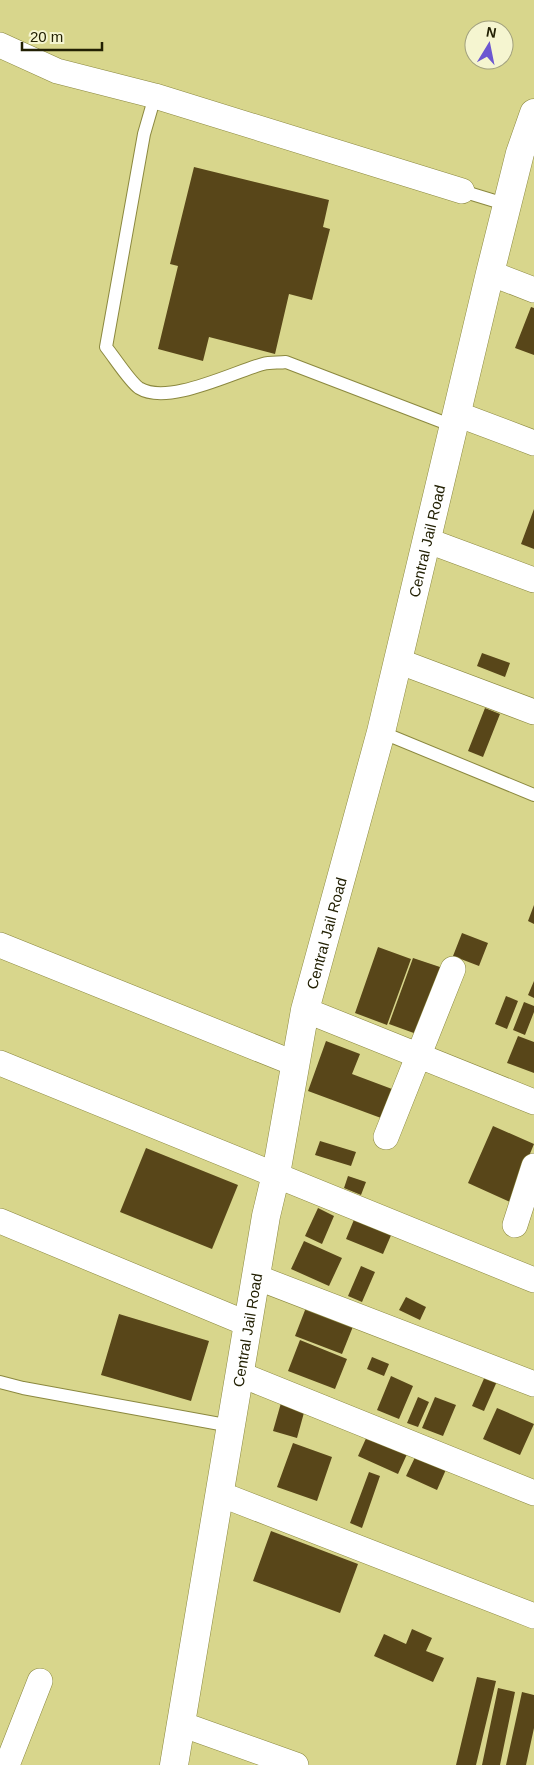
<svg xmlns="http://www.w3.org/2000/svg" width="534" height="1765" viewBox="0 0 534 1765" font-family="Arial,sans-serif">
<style>
.building{fill:#584619}
.lines{fill:none;stroke-linecap:round;stroke-linejoin:round}
.lane-casing{stroke:#8b883f;stroke-width:14}
.street-casing{stroke:#8b883f;stroke-width:26}
.secondary-casing{stroke:#8b883f;stroke-width:29}
.lane{stroke:#fff;stroke-width:12}
.street{stroke:#fff;stroke-width:25}
.secondary{stroke:#fff;stroke-width:28}
.labels{text-anchor:middle;dominant-baseline:central;stroke-width:5;stroke-linejoin:round;paint-order:stroke}
.street-label{font-size:15px;fill:#222003;stroke:#f5f5d0}
</style>
<rect width="100%" height="100%" fill="#d8d68c"/>
<path class="building" d="M194 167 329 200 323 227 330 229 312 300 289 294 275 354 209 337 203 361 158 349 178 266 170 264Z
M531 307 534 308V355L515 348Z
M534 509V549L521 544Z
M482 653 510 663 505 677 477 666Z
M485 708 500 714 483 757 468 751Z
M534 905V924L528 921Z
M462 933 488 943 479 966 453 956Z
M378 947 411 959 387 1025 355 1013Z
M413 958 446 969 422 1036 389 1024Z
M534 981V998L528 995Z
M506 996 518 1001 507 1029 495 1024Z
M524 1002 534 1006V1012L525 1035 513 1030Z
M518 1036 534 1042V1073L507 1063Z
M326 1041 360 1054 352 1074 392 1089 381 1118 308 1091Z
M493 1126 534 1144 510 1202 468 1183Z
M320 1141 356 1152 351 1166 315 1155Z
M146 1148 238 1185 212 1249 120 1212Z
M348 1176 366 1182 361 1195 344 1188Z
M318 1208 334 1216 322 1244 305 1236Z
M358 1210 395 1226 383 1254 346 1239Z
M304 1241 342 1258 329 1286 291 1269Z
M361 1266 375 1272 362 1302 348 1296Z
M406 1297 426 1307 420 1320 399 1310Z
M307 1305 354 1324 342 1354 295 1336Z
M119 1314 209 1341 191 1401 101 1375Z
M300 1340 347 1359 335 1389 288 1371Z
M372 1357 389 1364 384 1376 367 1369Z
M486 1374 498 1379 484 1411 472 1406Z
M391 1376 413 1386 399 1419 377 1410Z
M418 1397 429 1402 418 1427 407 1423Z
M435 1397 456 1405 443 1436 422 1428Z
M281 1403 305 1409 297 1438 273 1431Z
M497 1408 534 1424 520 1455 483 1439Z
M368 1434 408 1452 398 1474 358 1456Z
M293 1443 332 1457 317 1501 277 1487Z
M418 1451 448 1465 437 1490 406 1476Z
M369 1472 380 1476 362 1528 350 1523Z
M271 1531 358 1564 340 1613 253 1581Z
M412 1629 432 1638 426 1651 444 1658 433 1682 374 1656 384 1634 406 1644Z
M477 1677 496 1681 476 1765H456Z
M498 1688 515 1692 500 1765H482Z
M522 1692 534 1695V1728L526 1765H506Z"/>
<g class="lines">
<g class="lane-casing">
<path id="lane" d="M155 96 144 134 106 347C114 357 130 382 139 388 168 406 233 372 263 364 270 362 279 363 286 362L453 426
M462 191 508 205
M381 732 534 795
M0 1382 23 1388 231 1426"/>
</g>
<g class="street-casing">
<path id="street" d="M0 45 57 71 155 96 462 191
M490 273 534 290
M457 414 534 443
M426 540 534 580
M398 661 534 712
M0 945 296 1064
M305 1010 534 1102
M0 1063 534 1280
M386 1137 453 969
M0 1221 248 1324
M515 1225 534 1166
M256 1277 534 1384
M239 1374 534 1493
M220 1494 534 1616
M181 1724 296 1765
M7 1765 40 1681"/>
</g>
<g class="secondary-casing">
<g id="secondary">
<path id="s1" d="M174 1765 266 1216 276 1174 305 1010 381 732 490 273 520 153 534 113"/>
</g>
</g>
<use href="#lane" class="lane"/>
<use href="#street" class="street"/>
<use href="#secondary" class="secondary"/>
</g>
<g class="labels">
<g class="street-label">
<text stroke="none"><textPath href="#s1" startOffset="1251">Central Jail Road</textPath></text>
<text stroke="none"><textPath href="#s1" startOffset="846">Central Jail Road</textPath></text>
<text stroke="none"><textPath href="#s1" startOffset="441">Central Jail Road</textPath></text>
</g>
</g>
<g transform="translate(489 45) rotate(10)"><circle r="24" fill="#f5f5d0" stroke="#a1a07e"/>
<path d="M0-4L9 19L0 12L-9 19Z" fill="#6c57d1"/>
<text y="-8" font-size="14" font-weight="bold" text-anchor="middle" fill="#222003">N</text>
</g>
<path d="M22 42v8h80v-8" fill="none" stroke="#222003" stroke-width="2.5"/>
<text x="30" y="42" font-size="15" fill="#222003" stroke="#f5f5d0" stroke-width="4" paint-order="stroke">20 m</text>
</svg>
